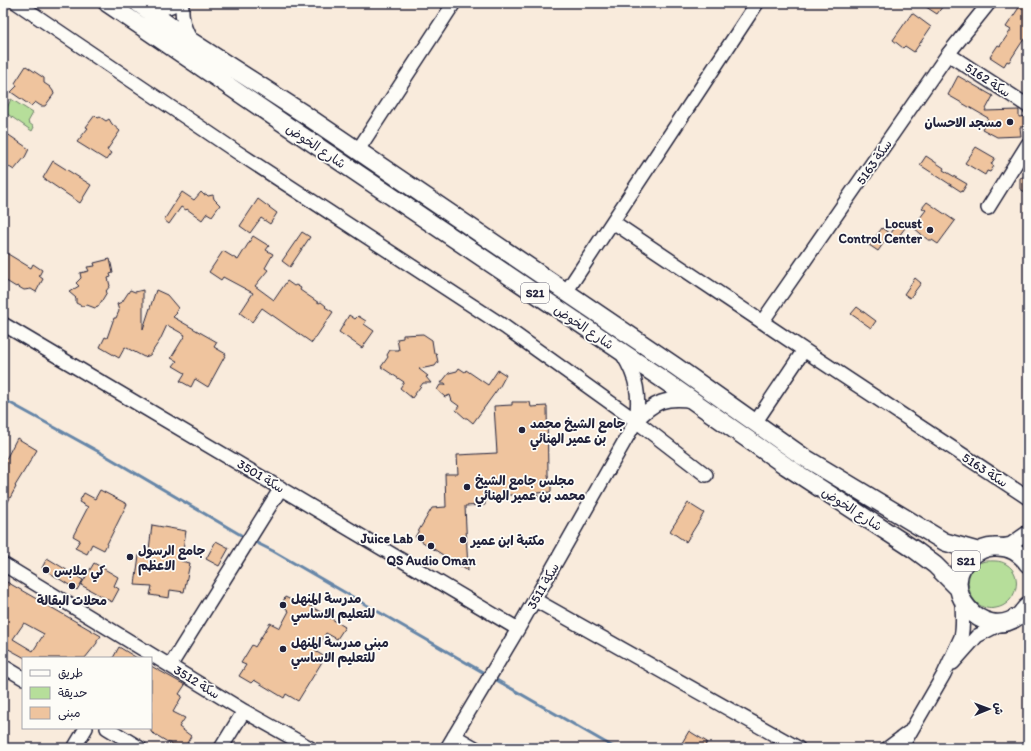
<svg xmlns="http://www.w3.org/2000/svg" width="1031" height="751" viewBox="0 0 1031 751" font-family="Itim,'Playpen Sans Arabic',sans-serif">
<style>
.green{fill:#b6de9a;stroke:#6c806a}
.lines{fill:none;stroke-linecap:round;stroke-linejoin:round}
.stream{stroke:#6686a8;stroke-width:3}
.building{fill:#efc49e;stroke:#22223b;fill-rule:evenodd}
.minor-casing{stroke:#22223b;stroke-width:16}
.major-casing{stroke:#22223b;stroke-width:20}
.minor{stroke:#fdfcf7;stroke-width:13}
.major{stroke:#fdfcf7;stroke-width:17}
.poi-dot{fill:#22223b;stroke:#fdfcf7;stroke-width:1.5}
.labels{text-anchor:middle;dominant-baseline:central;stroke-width:3.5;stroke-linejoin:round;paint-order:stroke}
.shield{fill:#fdfcf7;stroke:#646373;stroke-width:1}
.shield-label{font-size:12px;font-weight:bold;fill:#22223b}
.street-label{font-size:13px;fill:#22223b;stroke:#fdfcf7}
.poi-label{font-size:13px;font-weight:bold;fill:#22223b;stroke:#fdfcf7;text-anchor:start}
</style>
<rect width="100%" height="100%" fill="#f9ebdc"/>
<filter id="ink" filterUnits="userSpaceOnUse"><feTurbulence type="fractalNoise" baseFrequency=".025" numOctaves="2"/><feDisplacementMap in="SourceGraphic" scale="8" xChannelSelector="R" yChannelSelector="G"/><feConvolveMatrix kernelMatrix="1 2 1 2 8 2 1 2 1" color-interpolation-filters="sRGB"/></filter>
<g filter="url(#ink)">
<path class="green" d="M11 99 33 113 28 122 34 127 32 131 6 113 7 108Z
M985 561C992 561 1000 560 1006 564 1025 575 1016 605 996 608 967 614 957 567 985 561Z"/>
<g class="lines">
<path class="stream" d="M3 399 101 453 246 538
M251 540 273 551 486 674
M493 678 615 748"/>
</g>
<path class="building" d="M920 3H945L937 14Z
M1022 3H1028V42L1024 39 1009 62 1007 61 1004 66 990 57 998 45 1000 46 1011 30 1006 27Z
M912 13 931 27 914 52 905 46 903 48 893 40Z
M26 66 44 78V83L50 87 53 91 54 94 45 106H41L35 102 31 106 11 92 17 86 15 83Z
M958 76 993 96 985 111 1019 110V117L1028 116V126L1020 127 1021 136 997 137 982 129 988 118 948 95Z
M95 115 98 118 100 117 106 121 109 119 112 124 120 131 107 150 111 153 106 160 77 142 88 128 86 127Z
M3 131 29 149 25 157 14 170 3 163Z
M976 147 995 158 991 164 994 166 990 172 987 171 985 175 965 163Z
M926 156 944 168 943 170 967 184 962 192 920 165Z
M53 161 91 185 80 203 43 178Z
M1028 175V194L1020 189V178Z
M182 192 194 200 201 192 204 195 206 194 208 196 213 195 214 199 220 205 212 216 207 213 202 220 187 209 186 210 181 207 169 224 164 220Z
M258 199 277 213 270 224 261 218 250 233 240 226Z
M927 202 955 221 938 244 932 240H928L913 227 926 210 922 208Z
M898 223 905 228 896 240 889 236Z
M882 228 890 234 878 251 869 245Z
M302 232 310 237 290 267 282 261Z
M253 236 269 246 266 250 273 254 265 268 268 270 255 286 274 300 287 281 294 286 296 285 301 288 300 290 319 303 321 302 326 306 325 307 333 312 312 343 262 308 252 322 240 313 253 293 223 277 221 280 209 272 223 251 238 260Z
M3 251 31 268 33 264 42 270 39 276 43 279 36 292 31 289 24 290 17 286 16 287 3 279Z
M110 259 113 273 110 274 111 277 108 278 110 286 106 291 107 292 98 307 95 308 87 305 82 306 76 303V298L69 292 79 286 76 283 81 278 80 273 89 271 87 267 95 266 94 263Z
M915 278 921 283 910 298 904 294Z
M130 290 135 292 143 290V329L156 290 167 295 178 308 176 312 177 313 173 317 217 342 214 347 226 354 208 387 195 379 191 387 180 381 185 373 173 366 177 361 171 358 185 335 167 325 160 340 150 355 148 356 144 357 125 347 119 358 100 347 105 337 107 338 114 318H116L119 311 117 304 122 302Z
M857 307 876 321 871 328 851 314Z
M349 315 355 319 358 316 366 321 364 324 374 331 362 348 339 332Z
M423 334 432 340 434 353H436L438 362 435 366 419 369 428 376 426 377 431 383H423L412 398 400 388 404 382 381 367 388 357 387 355 390 350H399L397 339 403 338V335Z
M459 368 465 372 466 370 488 385 498 370 506 375 500 386 473 423 467 418H465L456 410 459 406 452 401 450 395 445 397 437 390 440 385H446L445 383H441L449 373 457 371Z
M512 402H530L531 407 547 406 548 474 549 483H551V492L537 493 538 497 515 498V495H489V500H485V505L465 506 468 571 415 537 432 508 446 507 445 474H458L457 455 497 453 494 406 512 405Z
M17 438 37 450 15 486 16 487 3 511V465Z
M100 490 127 504 104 550 92 544 87 554 75 548 80 540 73 536 88 507 79 502 84 493 95 499Z
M688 503 704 513 686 542 670 531Z
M152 525 186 531 181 561 190 563 184 592 170 590 169 598 150 595 152 586 135 585 139 555 148 558Z
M216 541 229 548 219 566 206 559Z
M47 558 83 580 77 590 42 568Z
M94 563 118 577 114 586 119 589 112 602 81 585Z
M7 582 101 636 97 641V643L85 658H25L3 646V588ZM24 623 44 634 33 651 13 639Z
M285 597 302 605 304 602 345 627 337 639 326 633 315 651 325 657 298 701 286 694 284 698 254 680 251 683 239 676 246 665 241 663 252 645 255 647 270 623 280 628 289 611 282 605Z
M119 647 137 658H113Z
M151 666 185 685 179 694 182 696 173 712 185 718 179 727 191 736 185 747 179 745 176 747 151 732Z
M689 731 707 742 704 748H679Z"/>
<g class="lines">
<g class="minor-casing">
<path id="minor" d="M17 3 237 152 505 327 636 421 706 475
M182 3C181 18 184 29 192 42
M143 7C155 9 167 10 177 3
M948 54 1028 106
M358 150 454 3
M988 208 1028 144
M613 222 804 350 1028 498
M566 292 757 3
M762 322 948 54 989 3
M3 324 518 629
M623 355C637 378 640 395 636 421
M755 423 804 350
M1001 546 1011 544 1028 532
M3 564 244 711 310 748
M535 600 798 748
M953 663 977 636 1004 622
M3 666 23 678
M170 666 281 488
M107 728 140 748
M454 736 475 748
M74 748 86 728
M221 748 244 711
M447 748 518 629 636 421C654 402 666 396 693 401
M888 748 908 733
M901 748 944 674 961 637C964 625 962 612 962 600"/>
</g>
<g class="major-casing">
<path id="major" d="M107 3 283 123 665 381 786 466 915 550 935 565 958 588
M138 3 192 42 304 114 675 366 802 456 945 542 977 551
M1028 564C1020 552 1009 546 994 547 986 547 978 551 972 556 934 585 982 645 1020 615 1023 612 1025 608 1028 606"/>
</g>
<use href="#minor" class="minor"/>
<use href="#major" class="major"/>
</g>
</g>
<g class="poi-dot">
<circle cx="1010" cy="122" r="4"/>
<circle cx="930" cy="230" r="4"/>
<circle cx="522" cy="430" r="4"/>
<circle cx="467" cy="487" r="4"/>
<circle cx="421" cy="538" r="4"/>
<circle cx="463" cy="540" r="4"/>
<circle cx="431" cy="546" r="4"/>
<circle cx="130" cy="557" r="4"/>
<circle cx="46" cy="570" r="4"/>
<circle cx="72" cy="586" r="4"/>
<circle cx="283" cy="605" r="4"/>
<circle cx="283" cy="649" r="4"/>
</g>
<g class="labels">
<g class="shield">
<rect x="521" y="283" width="28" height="20" rx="3"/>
<rect x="952" y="551" width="28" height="20" rx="3"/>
</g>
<g class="shield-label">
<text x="535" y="293">S21</text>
<text x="966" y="561">S21</text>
</g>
<g class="street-label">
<text transform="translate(988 80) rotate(33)">سكة 5162</text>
<text transform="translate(316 146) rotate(34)">شارع الخوض</text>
<text transform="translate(874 162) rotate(-55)">سكة 5163</text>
<text transform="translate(584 327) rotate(34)">شارع الخوض</text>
<text transform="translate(985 470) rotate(33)">سكة 5163</text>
<text transform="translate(261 476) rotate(31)">سكة 3501</text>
<text transform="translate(852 509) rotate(33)">شارع الخوض</text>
<text transform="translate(543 586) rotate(-60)">سكة 3511</text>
<text transform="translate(197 682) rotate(32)">سكة 3512</text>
</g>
<g class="poi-label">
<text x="1002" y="122" text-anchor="end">مسجد الاحسان</text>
<text x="922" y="223" text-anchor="end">Locust<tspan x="922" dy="15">Control Center</tspan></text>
<text x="530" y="423">جامع الشيخ محمد<tspan x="530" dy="15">بن عمير الهنائي</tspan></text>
<text x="475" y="480">مجلس جامع الشيخ<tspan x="475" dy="15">محمد بن عمير الهنائي</tspan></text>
<text x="413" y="538" text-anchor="end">Juice Lab</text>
<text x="471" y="540">مكتبة ابن عمير</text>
<text x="138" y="550">جامع الرسول<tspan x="138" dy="15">الاعظم</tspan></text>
<text x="431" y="560" text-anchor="middle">QS Audio Oman</text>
<text x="54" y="570">كي ملابس</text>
<text x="291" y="598">مدرسة المنهل<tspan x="291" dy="15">للتعليم الاساسي</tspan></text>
<text x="72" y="600" text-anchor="middle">محلات البقالة</text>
<text x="291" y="642">مبنى مدرسة المنهل<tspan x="291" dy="15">للتعليم الاساسي</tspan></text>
</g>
</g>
<rect width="1031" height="751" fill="none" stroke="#fdfcf7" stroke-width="16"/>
<rect x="8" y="8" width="1015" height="735" fill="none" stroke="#22223b" stroke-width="1.5" filter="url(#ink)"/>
<rect x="22" y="657" width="130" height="72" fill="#fdfcf7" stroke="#a5a5ac"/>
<rect x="30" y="670" width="20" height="6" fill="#fdfcf7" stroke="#a5a5ac"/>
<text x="58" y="677" font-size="12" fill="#22223b">طريق</text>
<rect x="30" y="687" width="20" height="12" fill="#b6de9a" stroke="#a5a5ac"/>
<text x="58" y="697" font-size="12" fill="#22223b">حديقة</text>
<rect x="30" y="707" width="20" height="12" fill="#efc49e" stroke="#a5a5ac"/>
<text x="58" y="717" font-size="12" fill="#22223b">مبنى</text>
<g transform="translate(989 709) rotate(89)" stroke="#fdfcf7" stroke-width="3" paint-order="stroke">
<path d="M0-3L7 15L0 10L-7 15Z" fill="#22223b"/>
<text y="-6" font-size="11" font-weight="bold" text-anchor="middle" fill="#22223b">ش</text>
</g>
</svg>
